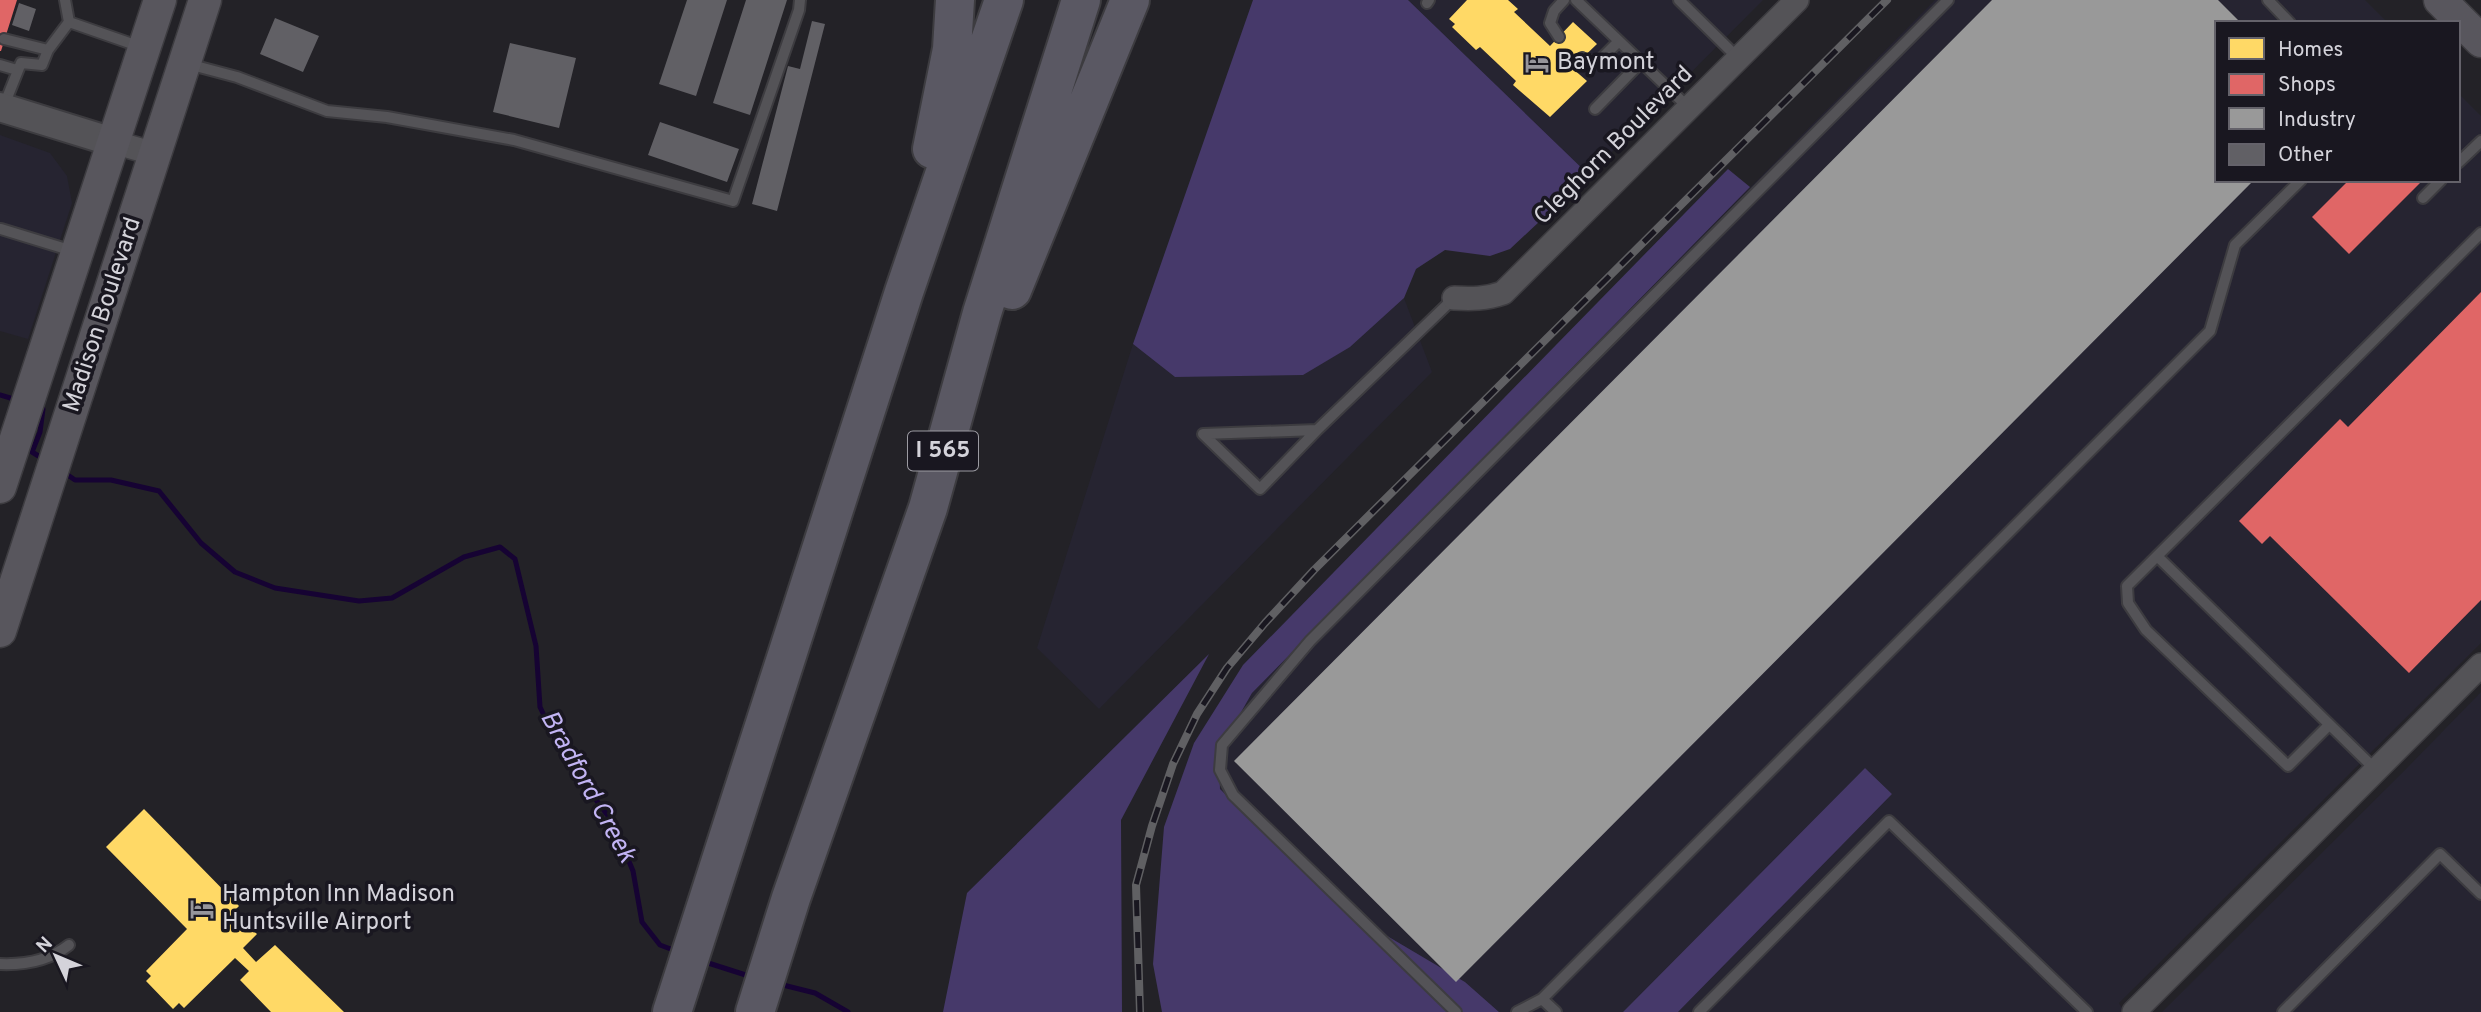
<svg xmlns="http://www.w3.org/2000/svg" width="2481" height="1012" viewBox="0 0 2481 1012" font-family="Overpass,sans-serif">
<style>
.built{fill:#262431}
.green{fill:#46396a}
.homes{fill:#ffd966}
.shops{fill:#e06666}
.industry{fill:#999}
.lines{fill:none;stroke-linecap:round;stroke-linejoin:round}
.stream{stroke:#160333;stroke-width:5}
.building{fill:#616065}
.service-casing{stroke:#3d3c40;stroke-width:14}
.minor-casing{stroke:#3d3c40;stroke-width:26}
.tertiary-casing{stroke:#3d3c40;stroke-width:32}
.secondary-casing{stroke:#3d3c40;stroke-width:35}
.motorway-casing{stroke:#3d3c40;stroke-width:42}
.service{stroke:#545357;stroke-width:10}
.minor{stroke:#545357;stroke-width:23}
.tertiary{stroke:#545357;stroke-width:28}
.secondary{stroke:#58565d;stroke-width:32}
.motorway{stroke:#5a5863;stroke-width:38}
.rail-casing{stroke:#606063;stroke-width:8}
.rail{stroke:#191720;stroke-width:5;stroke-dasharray:16;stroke-linecap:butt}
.labels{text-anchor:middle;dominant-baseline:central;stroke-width:7;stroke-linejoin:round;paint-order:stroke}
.shield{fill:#191720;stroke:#9c9ba2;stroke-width:2}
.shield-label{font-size:23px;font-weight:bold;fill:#d4d3da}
.poi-label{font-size:24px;fill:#d4d3da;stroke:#191720;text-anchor:start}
.street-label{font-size:24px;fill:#d4d3da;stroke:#191720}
.water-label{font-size:26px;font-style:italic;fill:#c2b4f4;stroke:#191720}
</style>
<rect width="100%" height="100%" fill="#232227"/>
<path class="built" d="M1408 0H1763L1589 175Z
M1935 0H2365L2388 23H2217V180H2458V93L2481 116V643L2119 1003 2124 1012H1678L1892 794 1865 768 1623 1012H1499L1465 982 1340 908 1220 789 1219 751 1252 693Z
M0 135 50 153 67 176 72 203 28 339 0 331Z
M1404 298 1432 372 1099 709 1037 648 1133 344 1175 377 1350 347Z
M2481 692V1012H2162L2408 767Z"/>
<path class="green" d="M1253 0H1408L1589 175 1510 249 1490 256 1445 250 1416 269 1404 298 1350 347 1303 375 1175 377 1133 344Z
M1728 169 1750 187 1252 693 1219 751 1220 789 1340 908 1465 982 1499 1012H1162L1153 964 1164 827 1194 743 1243 665Z
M1209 654 1121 820 1122 1012H943L967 893Z
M1865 768 1892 794 1678 1012H1623Z"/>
<path class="homes" d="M1467 0H1508L1518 9 1514 12 1550 46 1573 22 1597 44 1572 68 1587 81 1550 117 1513 85 1516 81 1480 47 1476 50 1452 27 1455 24 1449 19Z
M144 809 239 906 233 912 257 934 243 948 256 962 275 945 344 1012H271L240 980 249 971 235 958 184 1008 179 1003 173 1009 146 981 151 976 146 971 187 929 106 847Z"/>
<path class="shops" d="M0 0H17L1 51H0Z
M2349 180H2423L2349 254 2312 217Z
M2481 292V600L2409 673 2270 536 2262 544 2239 521 2340 419 2348 427Z"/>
<path class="industry" d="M1992 0H2218L2241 23H2217V180H2254L1456 982 1234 761Z"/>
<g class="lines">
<path class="stream" d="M0 395 17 400
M36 406 43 409 40 432 32 452 45 460
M62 471 75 480H111L159 491 201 543 235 572 275 588 359 601 392 598 464 557 500 547 515 559 536 646 540 707 565 759 612 821 633 871 642 922 660 945 676 951
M702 961 752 977
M779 984 815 993 848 1012"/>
</g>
<path class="building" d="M687 0H727L696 96 659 84Z
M746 0H787L750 115 713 103Z
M19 3 36 9 29 31 12 25Z
M275 18 319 36 303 72 260 54Z
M812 21 825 24 777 211 752 204 788 66 800 69Z
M510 43 576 58 559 128 493 112Z
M660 122 739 149 727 182 648 155Z"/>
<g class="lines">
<g class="service-casing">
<path id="service" d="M1576 0 1689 108
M1679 0 1738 58
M2268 0 2290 23
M1427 3 1429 0
M69 22 141 47
M1559 37 1550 23 1554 11 1564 0
M4 39 48 50
M1582 58 1588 62 1600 60 1619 41
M188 64 237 77 327 111 387 117 514 140 733 201 799 10 800 0
M0 65 17 70
M3 108 21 63 42 65 48 50 69 22 65 0
M1595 109 1641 62
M2458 163 2481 141
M2423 198 2441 180
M1 229 76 252
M1317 430 1203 434 1260 489 1317 430 1454 298
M2157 556 2376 770
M2329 725 2288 766 2146 630 2128 603 2127 586 2481 233
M0 964C24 965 50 960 69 945
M1456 1012 1233 795 1220 770 1222 745 1310 641 1948 0
M1517 1012 1542 999
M1556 1012 1542 999 2210 331 2235 245 2301 180
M1699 1012 1889 821 2087 1012
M2283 1012 2440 854 2481 894"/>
</g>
<g class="minor-casing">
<path id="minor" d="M113 142 155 154
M1454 298C1471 299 1486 299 1503 293L1797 0
M2134 1012 2481 665"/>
</g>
<g class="tertiary-casing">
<path id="tertiary" d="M0 107 113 142"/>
</g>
<g class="secondary-casing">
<path id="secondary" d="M2440 0 2481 41
M0 487 160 0
M0 631 205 0"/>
</g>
<g class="motorway-casing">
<path id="motorway" d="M932 149 952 49 955 0
M1012 290 1130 0
M672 1012 904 292 1004 0
M755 1012 791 898 928 508 982 313 1081 0"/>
</g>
<use href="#service" class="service"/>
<use href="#minor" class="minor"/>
<use href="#tertiary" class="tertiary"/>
<use href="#secondary" class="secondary"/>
<use href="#motorway" class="motorway"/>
<g class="rail-casing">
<path id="rail" d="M1140 1012 1136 885 1152 826 1173 764 1197 714 1227 668 1265 623 1314 570 1887 0"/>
</g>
<use href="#rail" class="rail"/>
</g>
<defs>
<g id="hotel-bare" transform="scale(1.89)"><path d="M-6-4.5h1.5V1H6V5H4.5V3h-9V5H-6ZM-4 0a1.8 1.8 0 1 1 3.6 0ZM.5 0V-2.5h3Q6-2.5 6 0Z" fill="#96959b" stroke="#191720" stroke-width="2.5" paint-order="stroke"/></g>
</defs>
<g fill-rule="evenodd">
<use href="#hotel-bare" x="1537" y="63"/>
<use href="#hotel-bare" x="202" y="909"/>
</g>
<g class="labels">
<rect class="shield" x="908" y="431.5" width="70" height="39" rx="5"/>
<g class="shield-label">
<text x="943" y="451">I 565</text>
</g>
<g class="poi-label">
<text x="1557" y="63">Baymont</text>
<text x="222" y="895">Hampton Inn Madison<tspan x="222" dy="28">Huntsville Airport</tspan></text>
</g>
<g class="street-label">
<text transform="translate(1614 146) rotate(-45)">Cleghorn Boulevard</text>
<text transform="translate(103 315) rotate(-72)">Madison Boulevard</text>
</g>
<g class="water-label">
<text transform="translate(587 787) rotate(61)">Bradford Creek</text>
</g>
</g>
<rect x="2215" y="21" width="245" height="161" fill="#191720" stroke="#64626a" stroke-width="2"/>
<rect x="2229" y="38" width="35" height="21" fill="#ffd966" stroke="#64626a" stroke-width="2"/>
<text x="2278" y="56" font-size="21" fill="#d4d3da">Homes</text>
<rect x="2229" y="74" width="35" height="21" fill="#e06666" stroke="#64626a" stroke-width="2"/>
<text x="2278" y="91" font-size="21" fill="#d4d3da">Shops</text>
<rect x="2229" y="108" width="35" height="21" fill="#999999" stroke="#64626a" stroke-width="2"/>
<text x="2278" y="126" font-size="21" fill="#d4d3da">Industry</text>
<rect x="2229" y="144" width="35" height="21" fill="#616065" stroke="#64626a" stroke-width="2"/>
<text x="2278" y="161" font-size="21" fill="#d4d3da">Other</text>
<g transform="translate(56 956) rotate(314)" stroke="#191720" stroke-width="5" paint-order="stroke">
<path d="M0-5L12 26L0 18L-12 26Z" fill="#d4d3da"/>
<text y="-10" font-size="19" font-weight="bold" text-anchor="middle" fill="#d4d3da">N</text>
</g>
</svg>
